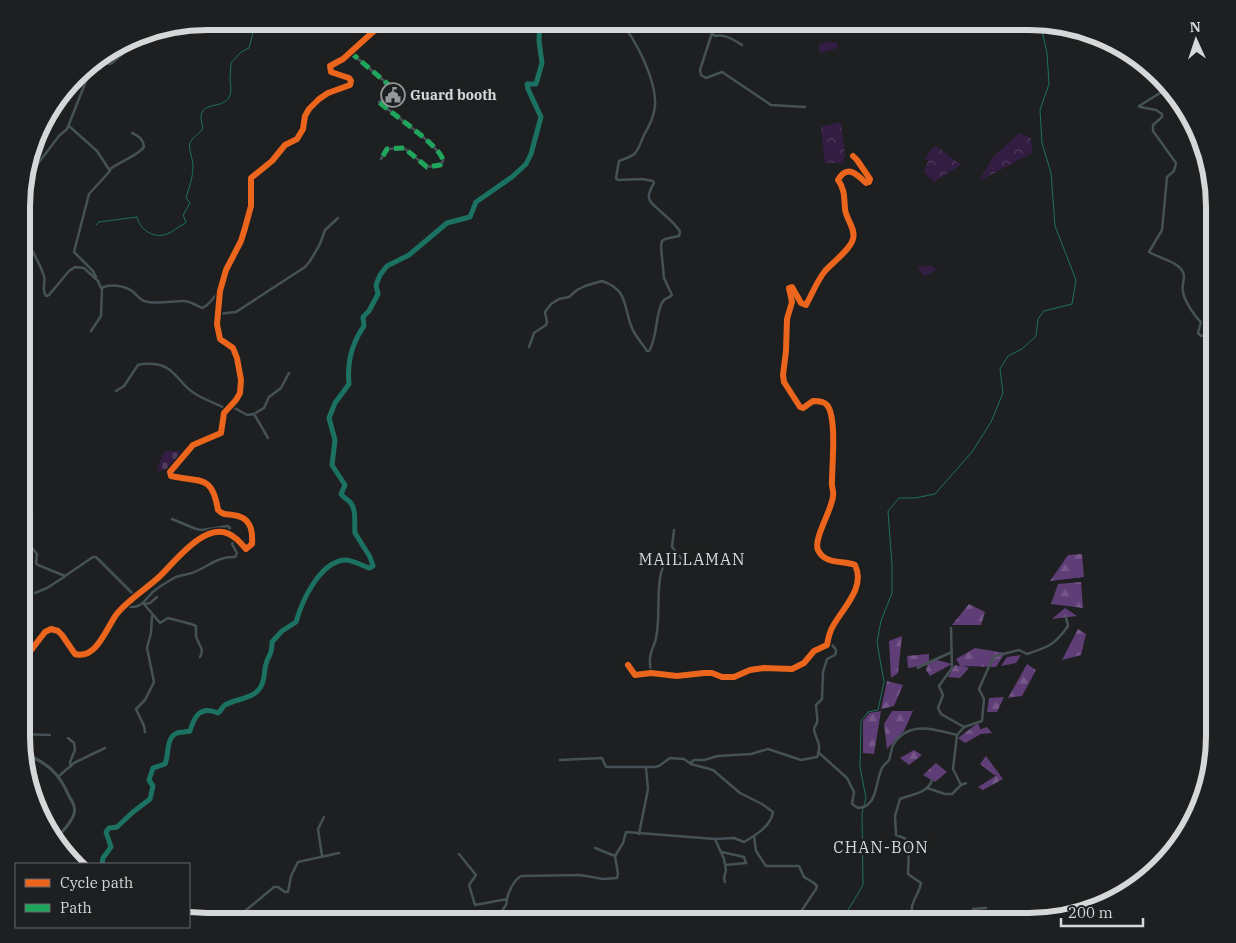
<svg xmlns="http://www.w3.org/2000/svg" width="1236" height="943" viewBox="0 0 1236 943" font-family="'IBM Plex Serif',serif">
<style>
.forest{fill:url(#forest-firs)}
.cemetery{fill:url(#cemetery-stones)}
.park{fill:url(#park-crowns)}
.pitch{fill:#331d42}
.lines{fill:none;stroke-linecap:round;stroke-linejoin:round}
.stream{stroke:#1b7262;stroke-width:1}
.river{stroke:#1b7262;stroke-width:5}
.minor{stroke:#455255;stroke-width:2.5}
.tertiary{stroke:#455255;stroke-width:3}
.quiet{stroke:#20a55d;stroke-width:5;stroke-dasharray:10 5;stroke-linecap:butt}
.cycleway-casing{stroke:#1d1f21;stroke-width:9}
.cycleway{stroke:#eb651d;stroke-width:6}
.labels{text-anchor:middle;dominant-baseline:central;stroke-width:5;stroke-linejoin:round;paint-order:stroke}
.poi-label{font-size:14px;font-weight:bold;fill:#d5d7d8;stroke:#1d1f21;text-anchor:start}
.quarter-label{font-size:16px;letter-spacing:1px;fill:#d7dadd;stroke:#1d1f21}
.rim{fill:none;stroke:#d5d7d8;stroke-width:6}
</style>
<defs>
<pattern id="forest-firs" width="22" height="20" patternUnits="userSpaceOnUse" patternTransform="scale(1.25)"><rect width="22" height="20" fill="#5f3d76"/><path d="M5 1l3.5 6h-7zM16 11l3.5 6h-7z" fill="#755889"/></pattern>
<pattern id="cemetery-stones" width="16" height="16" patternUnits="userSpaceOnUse" patternTransform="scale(1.25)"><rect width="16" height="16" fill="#331d42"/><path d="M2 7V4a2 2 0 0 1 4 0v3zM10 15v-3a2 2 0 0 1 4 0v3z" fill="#503d5d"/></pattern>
<pattern id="park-crowns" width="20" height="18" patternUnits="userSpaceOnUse" patternTransform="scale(1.25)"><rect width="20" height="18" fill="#331d42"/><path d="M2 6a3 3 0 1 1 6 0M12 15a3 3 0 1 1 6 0" fill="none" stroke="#503d5d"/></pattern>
</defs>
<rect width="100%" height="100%" fill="#1e1f20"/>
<path class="forest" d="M1082 554 1084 577 1050 581 1068 555Z
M1081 582 1083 608 1051 604 1058 584Z
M969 604 985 612 981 625H952Z
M1065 608 1077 616 1052 619Z
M1078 629 1086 634 1081 655 1062 660Z
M902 636 898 673 891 678 889 641Z
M975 648 1005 653 996 667 964 666 969 668 960 678 948 677 955 665 960 666 956 659Z
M929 654V664L933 659 952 664 930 676 926 670 928 665 908 668 907 656Z
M1021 655 1016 663 1001 666 1007 657Z
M1027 664 1036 670 1022 696 1008 698Z
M887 681 903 685 894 706 881 709Z
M1004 697 997 712H987L989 698Z
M881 711 874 754 863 753V721L869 713Z
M892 711H913L904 731 887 749 884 724Z
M978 723 981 731V729L987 727 992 733 981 734 965 743 958 738Z
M914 750 922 755 909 765 900 758Z
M986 756 1003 779 983 790 978 787 997 775H994L980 764Z
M936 763 947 772 935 782 923 775Z"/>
<path class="cemetery" d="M165 451H179L182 454 168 469 156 472C160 465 160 458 165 451Z"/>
<path class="park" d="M841 122 845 154 843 163H825L821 127Z
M1020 133 1031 138 1032 153 979 181 993 157Z
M935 145 961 165 934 182 924 172 928 161 925 158Z
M930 265 937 270 924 276 917 268Z"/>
<path class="pitch" d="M827 42H836L838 48 820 53 818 44Z"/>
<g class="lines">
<path class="stream" d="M96 225 99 222 137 217C140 230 154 239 167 234 173 232 177 227 184 224L186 222 183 215 190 203 186 198C189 187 193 178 193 166 193 160 188 147 190 143 193 136 200 134 203 128 193 96 224 113 230 95 232 90 230 84 230 79 230 74 231 68 231 63L241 52 249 48 253 33V21
M864 805 866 798 860 767 861 721 868 712 878 710 884 682 877 642 881 621 892 593V565L888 511 899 498H915L935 494 972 452 991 422 1003 393 1000 369 1008 356 1022 349 1036 336 1038 319 1044 311 1072 304 1076 280 1055 226 1051 173 1042 143 1040 110 1049 84 1047 53 1040 22
M841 922 863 885 862 814 863 809"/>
<path class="river" d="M102 864 103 858 111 847 106 832 109 828 117 827 133 812 150 799 153 786 149 780 153 768 165 764C169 755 166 737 177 733 181 732 186 732 190 731 194 717 200 705 218 713 221 711 222 707 225 705 237 698 257 699 262 684 265 678 264 670 266 664 269 653 272 657 272 642L282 631 296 622C302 601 319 563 344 560 352 559 362 566 370 568L373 566 370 557 355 533C354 524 357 510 350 502 347 499 343 497 341 494L345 485 332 465 335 440 329 418 335 403 349 384C347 364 352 343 364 326L363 317 369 311 378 294 376 285 380 275 387 266 409 255 447 223 470 217 476 202 512 177 526 164 531 154 541 117 528 89 527 84H536L542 63 539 41 540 21"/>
<path class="minor" d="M416 21 412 29C421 33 434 28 444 29
M712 21V33L700 70 701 75 706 78 722 72 771 105 805 107
M413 26 431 27
M712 33 715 36C726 34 734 40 742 45
M350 52 389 85 390 88 389 96 379 102C392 114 442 147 443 161L440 165 427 167 404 148 387 149 381 159
M99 59 109 64 112 63 149 31
M1168 88 1139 106 1140 107 1156 110 1162 114V117L1153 125V131L1176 163 1174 171 1167 177 1162 230 1149 252C1159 258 1177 261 1183 272 1186 278 1181 285 1183 292 1184 300 1195 317 1201 322L1198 333 1201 336 1212 334 1215 335
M69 126 97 151 110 171 89 194 74 252 93 271 96 277
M109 170C119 162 139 155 144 147 143 139 139 136 132 133
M23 183 59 136 67 129 94 61
M23 249H31C36 257 41 267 44 276 46 284 41 289 46 296L49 295 69 271 75 267 84 268 98 281 101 288C111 284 123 285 132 291 136 294 139 299 144 301 157 305 171 301 183 301 190 301 196 305 202 308 209 306 214 296 220 291
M218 314 236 312 305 267 310 261 320 244 325 230 338 218
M91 331 101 316 102 288
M529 347 534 333 546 325 547 322 545 312 551 304 559 299 569 297 577 290 585 286 602 281C629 290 623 307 632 328 635 336 642 343 647 351H649C658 338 655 308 665 299 667 298 670 297 672 295L664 278 661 247 662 241 665 239 679 236 680 232C675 220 649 205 649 198 648 193 651 188 654 183L653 181 642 179 618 180 616 178 619 161C639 154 636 153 644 135 649 126 654 117 655 106 657 81 636 40 620 21
M116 391 124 386 138 365C144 363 148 364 154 364 175 366 178 383 194 393 204 400 216 403 226 409
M231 406 247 415 254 414 264 408 269 397 281 388 289 373
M254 414 268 438
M172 519 196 529 202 530 228 526 230 528 227 533
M22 553 33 549 37 554 36 563 38 565 65 576 93 557H96L135 596
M35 593 47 588 64 577
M157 597 150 603 144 604 160 623 168 618 191 624 196 626C196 629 196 633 196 636 198 645 205 648 200 657
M126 606C142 610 144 600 154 591 160 586 167 582 174 578 179 575 186 575 192 573 208 567 218 556 235 557L237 553 232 544 236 538
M951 628 952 668 939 686 943 695 938 708 941 714 964 727
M628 665 635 675 651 673 677 676 704 673H712L722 677H734L750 670 764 668 792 669 804 663 814 651 827 645C828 639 830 631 833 626 843 608 866 587 855 565 843 560 825 565 818 550 813 539 832 510 833 496 834 491 831 486 832 481 832 465 837 417 827 405 824 401 817 401 813 401L803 408 800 407 784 382 783 375 786 351 787 319 792 302 789 288 792 287 801 303 806 305C812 294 817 281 825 271 833 262 850 250 853 239 856 229 846 219 845 209 844 198 845 189 838 180 847 164 857 174 866 183L869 182 870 179 857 160 853 156
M918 668 923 665 952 652
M651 673C650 667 649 659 651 653 652 648 655 644 656 638 661 617 655 582 664 565H681L682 559 672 547 674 530
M145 732 144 726 136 709 145 700 154 682 147 648 151 633 152 615
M22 734 50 735
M957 735 964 727 982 721 984 699 979 689 990 664 995 656 1019 650 1027 654C1048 647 1055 645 1068 626L1066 617
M68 738 74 743 75 750 70 762 71 766
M818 752 847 778 854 792 852 804 858 808C878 807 875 782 882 768 883 765 887 763 889 760 891 755 891 749 893 745 908 720 935 729 957 735L953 769 961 785
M690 763 694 760H704L718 756 751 754 768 749 801 760 817 757C823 744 815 739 814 729 814 727 817 724 817 722 818 718 816 709 816 705L822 699 823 672 827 659 835 655C837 650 836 649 832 645H827
M59 776 74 763 105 748
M927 788 945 794H952L961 785 966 783
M639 834 648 789 646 768
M754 836 756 851 766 866H799L804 877 814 883 817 886 816 889 794 922
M715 839 724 859 726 870 724 878 725 882
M595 848 615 856
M722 852 744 857 746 863 725 865
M459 854 476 875 469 885 475 905 507 899
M322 856 318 829 324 817
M233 921 274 887H278L285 892H288L291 876 298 862 339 853
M495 922C497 915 501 913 504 908 507 905 506 905 507 900 508 892 514 880 521 876L580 875 603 879 617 878 618 874 615 856 623 843 626 832 715 839 734 838 744 842C756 835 771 826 773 812L762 804 740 793 713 770 691 764 684 759 670 758 659 766 654 767H606L602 758 560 760
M927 922 914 918C907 904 919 896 921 883L908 874 909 843 904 838 896 835 895 816 900 799C912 794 927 794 932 780
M970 922 973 909 986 908"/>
<path class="tertiary" d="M22 662 45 632 51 629 58 631 62 635 75 654C96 660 106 629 116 615 125 602 146 589 159 577 174 563 204 522 229 534 236 537 241 543 246 549L252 544C253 529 250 517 233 515 226 514 223 515 218 510 212 473 200 483 171 476L170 472 193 445 221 433 224 413 236 400 240 393 241 380 237 358 233 348 220 339 217 324 220 291 226 270 241 241 245 228 251 206V178L272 161 285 145 297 139 303 129 305 116 309 109 319 99 328 93 350 85 351 81 349 78 331 72 330 66 343 59 385 21
M23 753C47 763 58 771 69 796 72 801 76 807 74 814 71 824 62 831 56 839"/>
<path class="quiet" d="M350 52 389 85 390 88 389 96 379 102C392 114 442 147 443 161L440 165 427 167 404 148 387 149 381 159"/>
<g class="cycleway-casing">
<path id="cycleway" d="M22 662 45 632 51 629 58 631 62 635 75 654C96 660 106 629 116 615 125 602 146 589 159 577 174 563 204 522 229 534 236 537 241 543 246 549L252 544C253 529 250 517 233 515 226 514 223 515 218 510 212 473 200 483 171 476L170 472 193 445 221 433 224 413 236 400 240 393 241 380 237 358 233 348 220 339 217 324 220 291 226 270 241 241 245 228 251 206V178L272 161 285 145 297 139 303 129 305 116 309 109 319 99 328 93 350 85 351 81 349 78 331 72 330 66 343 59 385 21
M628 665 635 675 651 673 677 676 704 673H712L722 677H734L750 670 764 668 792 669 804 663 814 651 827 645C828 639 830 631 833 626 843 608 866 587 855 565 843 560 825 565 818 550 813 539 832 510 833 496 834 491 831 486 832 481 832 465 837 417 827 405 824 401 817 401 813 401L803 408 800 407 784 382 783 375 786 351 787 319 792 302 789 288 792 287 801 303 806 305C812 294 817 281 825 271 833 262 850 250 853 239 856 229 846 219 845 209 844 198 845 189 838 180 847 164 857 174 866 183L869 182 870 179 857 160 853 156"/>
</g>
<use href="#cycleway" class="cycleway"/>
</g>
<defs>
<g id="civic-ring" transform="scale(1.25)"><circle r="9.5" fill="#1d1f21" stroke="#959798" stroke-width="1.5"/><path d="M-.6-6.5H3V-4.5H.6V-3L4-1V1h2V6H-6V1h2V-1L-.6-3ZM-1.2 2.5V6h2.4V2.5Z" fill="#959798"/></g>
</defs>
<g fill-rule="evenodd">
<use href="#civic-ring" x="393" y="95"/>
</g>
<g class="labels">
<g class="poi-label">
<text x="410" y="95">Guard booth</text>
</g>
<g class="quarter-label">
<text x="692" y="559">MAILLAMAN</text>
<text x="881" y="847">CHAN-BON</text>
</g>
</g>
<path d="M0 0H1236V943H0ZM207 30H1029A177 177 0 0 1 1206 207V736A177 177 0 0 1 1029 913H207A177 177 0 0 1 30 736V207A177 177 0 0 1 207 30Z" fill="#1d1f21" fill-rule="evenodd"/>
<path class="rim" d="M207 30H1029A177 177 0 0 1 1206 207V736A177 177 0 0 1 1029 913H207A177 177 0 0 1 30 736V207A177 177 0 0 1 207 30Z"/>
<rect x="15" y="863" width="175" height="65" fill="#1d1f21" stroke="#67696a"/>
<rect x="25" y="879" width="25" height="8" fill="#eb651d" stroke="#67696a"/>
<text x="60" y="888" font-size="15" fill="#d5d7d8">Cycle path</text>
<rect x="25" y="904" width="25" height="8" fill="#20a55d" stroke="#67696a"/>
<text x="60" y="913" font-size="15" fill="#d5d7d8">Path</text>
<g transform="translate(1196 40) rotate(357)" stroke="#1d1f21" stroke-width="4" paint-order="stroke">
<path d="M0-4L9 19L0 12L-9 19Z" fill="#d5d7d8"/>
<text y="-8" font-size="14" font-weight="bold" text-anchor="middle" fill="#d5d7d8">N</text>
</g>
<path d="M1061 918v8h82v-8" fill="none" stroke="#d5d7d8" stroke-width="2.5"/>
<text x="1068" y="918" font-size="15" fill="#d5d7d8" stroke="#1d1f21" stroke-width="4" paint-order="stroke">200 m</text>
</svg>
